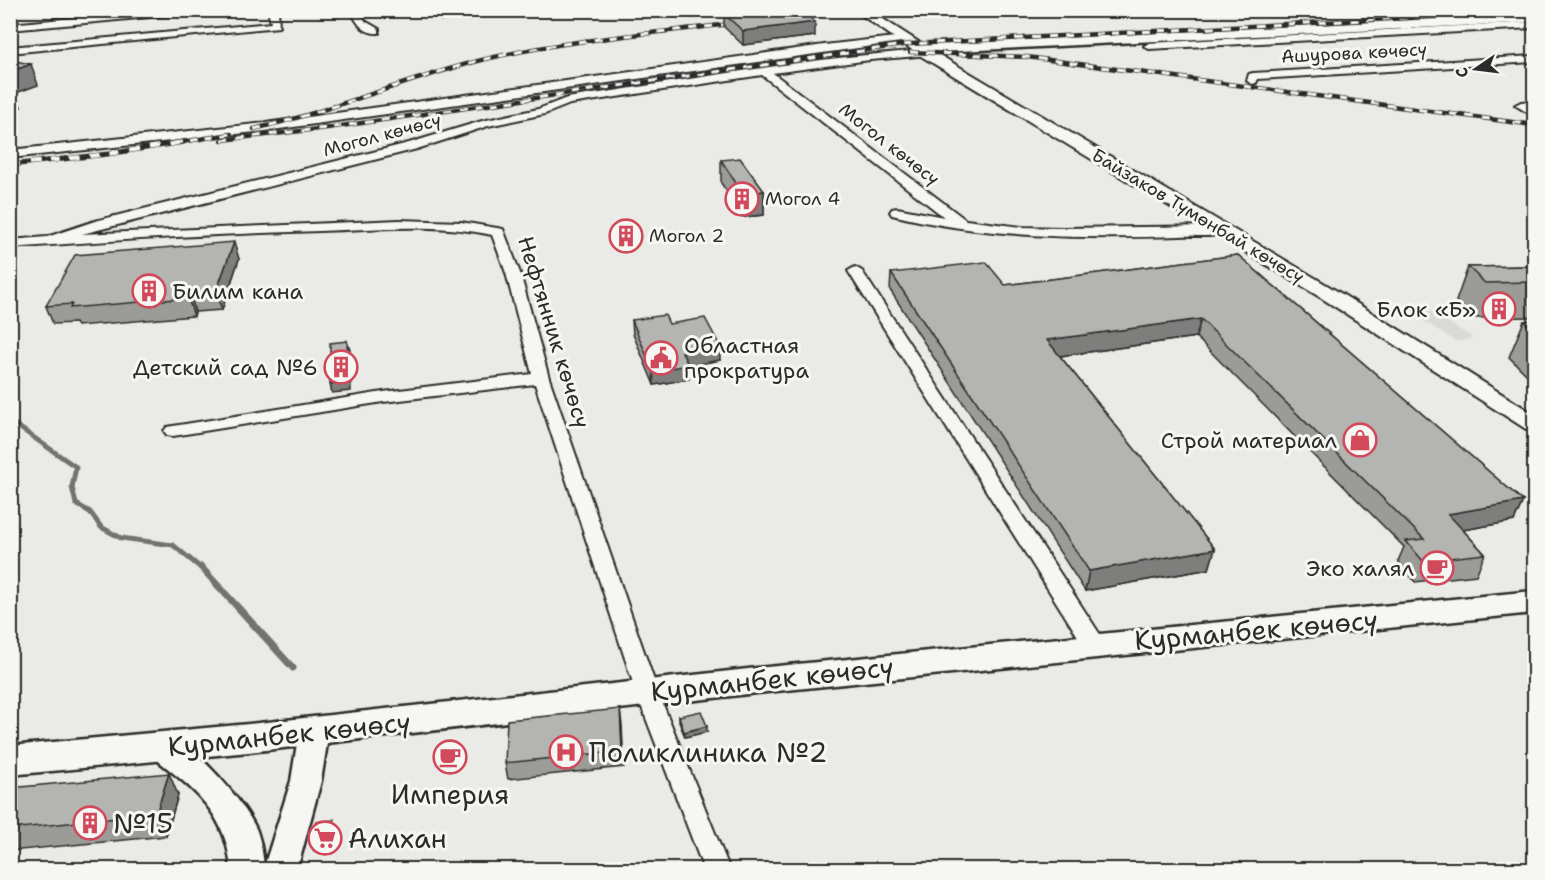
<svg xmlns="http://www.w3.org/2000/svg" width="1545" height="880" viewBox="0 0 1545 880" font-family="'Shantell Sans',sans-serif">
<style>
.built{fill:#dadad6}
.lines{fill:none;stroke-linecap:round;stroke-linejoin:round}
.stream-far1{stroke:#727270;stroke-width:5}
.stream{stroke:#727270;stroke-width:7}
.minor-casing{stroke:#2b2b2b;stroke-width:4}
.tertiary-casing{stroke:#2b2b2b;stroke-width:5}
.secondary-casing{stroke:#2b2b2b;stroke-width:4}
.primary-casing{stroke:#2b2b2b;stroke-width:5}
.minor{fill:#f6f6f2;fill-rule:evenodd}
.tertiary{fill:#f6f6f2;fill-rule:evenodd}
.secondary{fill:#f6f6f2;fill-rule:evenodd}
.primary{fill:#f6f6f2;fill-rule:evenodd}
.rail-far1-casing{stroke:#2b2b2b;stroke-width:4.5}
.rail-casing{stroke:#2b2b2b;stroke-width:5}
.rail-far1{stroke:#f6f6f2;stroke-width:3;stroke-dasharray:8;stroke-linecap:butt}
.rail{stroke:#f6f6f2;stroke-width:4;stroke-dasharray:10;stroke-linecap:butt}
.wall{fill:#9b9b98;stroke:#2b2b2b;stroke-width:1.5}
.shaded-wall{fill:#7e7e7c;stroke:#2b2b2b;stroke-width:1.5}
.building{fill:#b4b4b1;stroke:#2b2b2b;stroke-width:1.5}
.labels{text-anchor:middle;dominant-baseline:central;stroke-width:6;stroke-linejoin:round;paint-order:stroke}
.far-street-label{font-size:18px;fill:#2b2b2b;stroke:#f6f6f2}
.far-poi-label{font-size:18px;fill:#2b2b2b;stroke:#f6f6f2;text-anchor:start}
.poi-label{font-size:22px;fill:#2b2b2b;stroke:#f6f6f2;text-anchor:end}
.street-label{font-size:22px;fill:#2b2b2b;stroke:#f6f6f2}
.near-street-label{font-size:27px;fill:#2b2b2b;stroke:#f6f6f2}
.near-poi-label{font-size:27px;fill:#2b2b2b;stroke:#f6f6f2;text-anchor:start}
</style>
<rect width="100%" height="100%" fill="#eaeae6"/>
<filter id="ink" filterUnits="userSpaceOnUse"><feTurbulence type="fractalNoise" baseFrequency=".0167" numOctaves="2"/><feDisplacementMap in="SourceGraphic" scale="12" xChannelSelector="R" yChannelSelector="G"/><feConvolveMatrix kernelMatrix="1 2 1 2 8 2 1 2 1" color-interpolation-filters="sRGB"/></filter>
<g filter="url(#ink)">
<path class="built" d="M1422 306 1473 338 1457 342 1406 310Z"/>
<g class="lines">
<path class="stream-far1" d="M10 421 76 467 72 487 76 504 90 512 101 527 121 538 173 545 202 569"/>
<path class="stream" d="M201 567 293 668"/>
<g class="minor-casing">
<path id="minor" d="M157 10H197L193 13 10 30V24Z
M268 10H278L279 27 10 53V47L271 23Z
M351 10H361L365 21 379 29V33C364 34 356 23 351 10Z
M430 10H440L443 13 495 10 441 19Z
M1534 22V28L1149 49 1144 46 1149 43Z
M904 36 909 39 908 41 265 131 10 158V150L265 123 824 45Z
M926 50 931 53 930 55 870 60 773 73 966 220 1021 227 1062 228 1222 226 1229 230C1220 239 1193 235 1180 236 1084 239 986 238 892 215L890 212 892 209 897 208 944 217 762 75 570 104 545 114 488 126 417 149 82 234 399 220 461 222 503 229 520 273 549 378 658 692 730 870H704L636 692 535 384 383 402 173 436 167 435 164 431 167 427 173 426 383 392 532 374 506 273 492 235C436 223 377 229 320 231 216 234 113 240 10 248V240L47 237 95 221 409 143 482 121 538 109 567 98C686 80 806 58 926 50Z
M1534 56V62L1258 79 1256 83 1252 84 1247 81 1249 74 1253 73Z
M1534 101 1533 116 1515 105 1521 102Z
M855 267 862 271 1103 639 1106 645 1103 651 1095 653 1087 651 848 271Z"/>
</g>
<g class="tertiary-casing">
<path id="tertiary" d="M1534 14V22L919 53 913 49 919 45Z
M314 720 324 723 329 731 321 781 297 870H231C227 813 194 789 152 756L148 748 152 740C157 738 161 736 166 737 195 743 246 804 257 831 261 843 263 855 264 867L291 781 299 731 304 723Z"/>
</g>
<g class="secondary-casing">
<path id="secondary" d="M854 10H869L931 50 1337 291 1534 414V431L1526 429 1323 299 921 56Z"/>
</g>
<g class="primary-casing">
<path id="primary" d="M1534 591V613L757 693 249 752 10 775V746L249 724 757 668Z"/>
</g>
<use href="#minor" class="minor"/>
<use href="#tertiary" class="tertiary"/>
<use href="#secondary" class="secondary"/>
<use href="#primary" class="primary"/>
<g class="rail-far1-casing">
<path id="rail-far1" d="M910 52 1027 57 1534 125
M254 129C334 111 410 77 490 58 572 39 656 33 739 23
M222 140 327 128 910 44 1534 11
M175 143 231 134"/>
</g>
<g class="rail-casing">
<path id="rail" d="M10 165 108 154 184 142"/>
</g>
<use href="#rail-far1" class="rail-far1"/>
<use href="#rail" class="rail"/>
</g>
<path class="wall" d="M724 14 815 36 743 45 724 27Z
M721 160 764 191V215L744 217 721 183Z
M1238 255 1523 501 1514 521 1463 530 1485 554 1476 575 1415 582 1398 561 1404 547 1196 337 1060 356 1215 549 1209 569 1085 591 890 290 891 273 1005 285Z
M239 259 222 310 195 312 194 316 77 326 75 323 53 324 46 306Z
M1534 266V317L1472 318 1456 301 1468 267Z
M632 320 669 324 720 360 688 366 689 379 654 385 633 334Z
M1534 320V376H1528L1509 357 1524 321Z
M620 709 624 767 508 779 505 763Z
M679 716 707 732 685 737 679 722Z
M10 788 178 795 166 836 10 851Z
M336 826 331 849 314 851 312 845Z"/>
<path class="shaded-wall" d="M815 22V36L743 45V31Z
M31 64 38 85 16 93 21 107 10 112V72Z
M764 191V215L744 217 743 194Z
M234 242 239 259 222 310 216 292Z
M190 294 195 312 194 316 188 298Z
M1201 319 1196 337 1045 358 1047 340Z
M347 341 350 350 351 391 332 393 330 384Z
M720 346V360L688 366 689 379 654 385 653 371 682 352Z
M1523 501 1514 521 1440 534 1448 514Z
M1215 549 1209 569 1085 591 1089 571Z
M620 709 622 725 624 767 622 751Z
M707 726V732L685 737 684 732Z
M169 773 178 795 166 836 156 814Z
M334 820 336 826 331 849 329 843Z"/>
<path class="building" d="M754 10H799L815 22 743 31 724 14Z
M10 60 31 64 10 72Z
M740 158 764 191 743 194 721 160Z
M234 242 216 292 190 294 188 298 70 308 72 304 46 306 75 255Z
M1238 255 1523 501 1448 514 1485 554 1423 561 1406 541 1424 539 1201 319 1047 340 1215 549 1089 571 891 273 986 262 1005 285Z
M1534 266V282L1485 283 1468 267Z
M665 315 669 324 705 318 720 346 682 352 688 365 653 371 632 320Z
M1534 320V331L1524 321Z
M347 341 348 381 330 384V343Z
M620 709 622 751 505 763 507 720Z
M701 711 707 726 684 732 679 716Z
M169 773 156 814 10 829V788Z
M334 820 329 843 312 845 317 822Z"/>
</g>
<defs>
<g id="building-ring" transform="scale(1.725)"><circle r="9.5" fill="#f6f6f2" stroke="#d1495b" stroke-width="1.5"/><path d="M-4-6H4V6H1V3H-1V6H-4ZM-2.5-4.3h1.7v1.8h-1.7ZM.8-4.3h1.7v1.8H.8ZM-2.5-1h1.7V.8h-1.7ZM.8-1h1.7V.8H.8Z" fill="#d1495b"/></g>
<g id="civic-ring" transform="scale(1.725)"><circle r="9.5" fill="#f6f6f2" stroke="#d1495b" stroke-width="1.5"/><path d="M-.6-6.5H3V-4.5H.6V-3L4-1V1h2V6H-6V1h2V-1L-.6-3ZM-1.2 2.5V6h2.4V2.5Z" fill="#d1495b"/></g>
<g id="shop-ring" transform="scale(1.725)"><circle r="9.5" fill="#f6f6f2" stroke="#d1495b" stroke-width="1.5"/><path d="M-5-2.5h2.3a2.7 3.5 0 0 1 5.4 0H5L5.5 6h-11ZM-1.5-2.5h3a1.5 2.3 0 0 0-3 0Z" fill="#d1495b"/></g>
<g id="cafe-ring" transform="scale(1.725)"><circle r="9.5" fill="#f6f6f2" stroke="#d1495b" stroke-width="1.5"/><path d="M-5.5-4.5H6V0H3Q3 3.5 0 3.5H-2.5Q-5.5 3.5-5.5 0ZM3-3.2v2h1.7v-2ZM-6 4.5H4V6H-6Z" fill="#d1495b"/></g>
<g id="hospital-ring" transform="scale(1.725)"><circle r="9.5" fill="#f6f6f2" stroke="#d1495b" stroke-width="1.5"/><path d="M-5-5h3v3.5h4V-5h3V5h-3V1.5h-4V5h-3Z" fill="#d1495b"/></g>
<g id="supermarket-ring" transform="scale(1.725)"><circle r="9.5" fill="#f6f6f2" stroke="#d1495b" stroke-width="1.5"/><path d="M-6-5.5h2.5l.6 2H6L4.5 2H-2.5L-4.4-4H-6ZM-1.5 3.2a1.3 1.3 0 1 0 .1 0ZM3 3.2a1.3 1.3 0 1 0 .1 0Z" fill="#d1495b"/></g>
</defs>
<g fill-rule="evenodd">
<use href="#building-ring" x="742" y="199"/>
<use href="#building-ring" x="626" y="236"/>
<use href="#building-ring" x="149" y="291"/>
<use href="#building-ring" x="1499" y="309"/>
<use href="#civic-ring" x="661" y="358"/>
<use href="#building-ring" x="341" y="367"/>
<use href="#shop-ring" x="1360" y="440"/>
<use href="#cafe-ring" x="1437" y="568"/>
<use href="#hospital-ring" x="566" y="752"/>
<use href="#cafe-ring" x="450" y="757"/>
<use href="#building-ring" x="90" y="823"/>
<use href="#supermarket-ring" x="325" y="838"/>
</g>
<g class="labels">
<g class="far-street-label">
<text transform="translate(1354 53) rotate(-3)">Ашурова көчөсү</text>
<text transform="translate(382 135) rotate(-15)">Могол көчөсү</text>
<text transform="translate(889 144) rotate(38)">Могол көчөсү</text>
<text transform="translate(1198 216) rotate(31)">Байзаков Түмөнбай көчөсү</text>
</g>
<g class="far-poi-label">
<text x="765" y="199">Могол 4</text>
<text x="649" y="236">Могол 2</text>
</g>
<g class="poi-label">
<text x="172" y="291" text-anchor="start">Билим кана</text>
<text x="1476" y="309">Блок «Б»</text>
<text x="684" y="345" text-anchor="start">Областная<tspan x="684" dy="25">прократура</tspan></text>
<text x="318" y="367">Детский сад №6</text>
<text x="1337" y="440">Строй материал</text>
<text x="1414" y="568">Эко халял</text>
</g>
<g class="street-label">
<text transform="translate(554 332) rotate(73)">Нефтянник көчөсү</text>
</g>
<g class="near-street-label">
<text transform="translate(1256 630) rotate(-5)">Курманбек көчөсү</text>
<text transform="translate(772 679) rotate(-6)">Курманбек көчөсү</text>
<text transform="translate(289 734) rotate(-6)">Курманбек көчөсү</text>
</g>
<g class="near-poi-label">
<text x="589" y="752">Поликлиника №2</text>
<text x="450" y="794" text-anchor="middle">Империя</text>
<text x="113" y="823">№15</text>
<text x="348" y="838">Алихан</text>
</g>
</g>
<rect width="1545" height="880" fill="none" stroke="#f6f6f2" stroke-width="36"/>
<rect x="18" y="18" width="1509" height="844" fill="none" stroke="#2b2b2b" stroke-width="2" filter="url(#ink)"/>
<g transform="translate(1476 69) rotate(256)" stroke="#f6f6f2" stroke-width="4.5" paint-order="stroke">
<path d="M0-4.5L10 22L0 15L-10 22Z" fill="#2b2b2b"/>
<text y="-9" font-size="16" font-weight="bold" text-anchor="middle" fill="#2b2b2b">С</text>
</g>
</svg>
